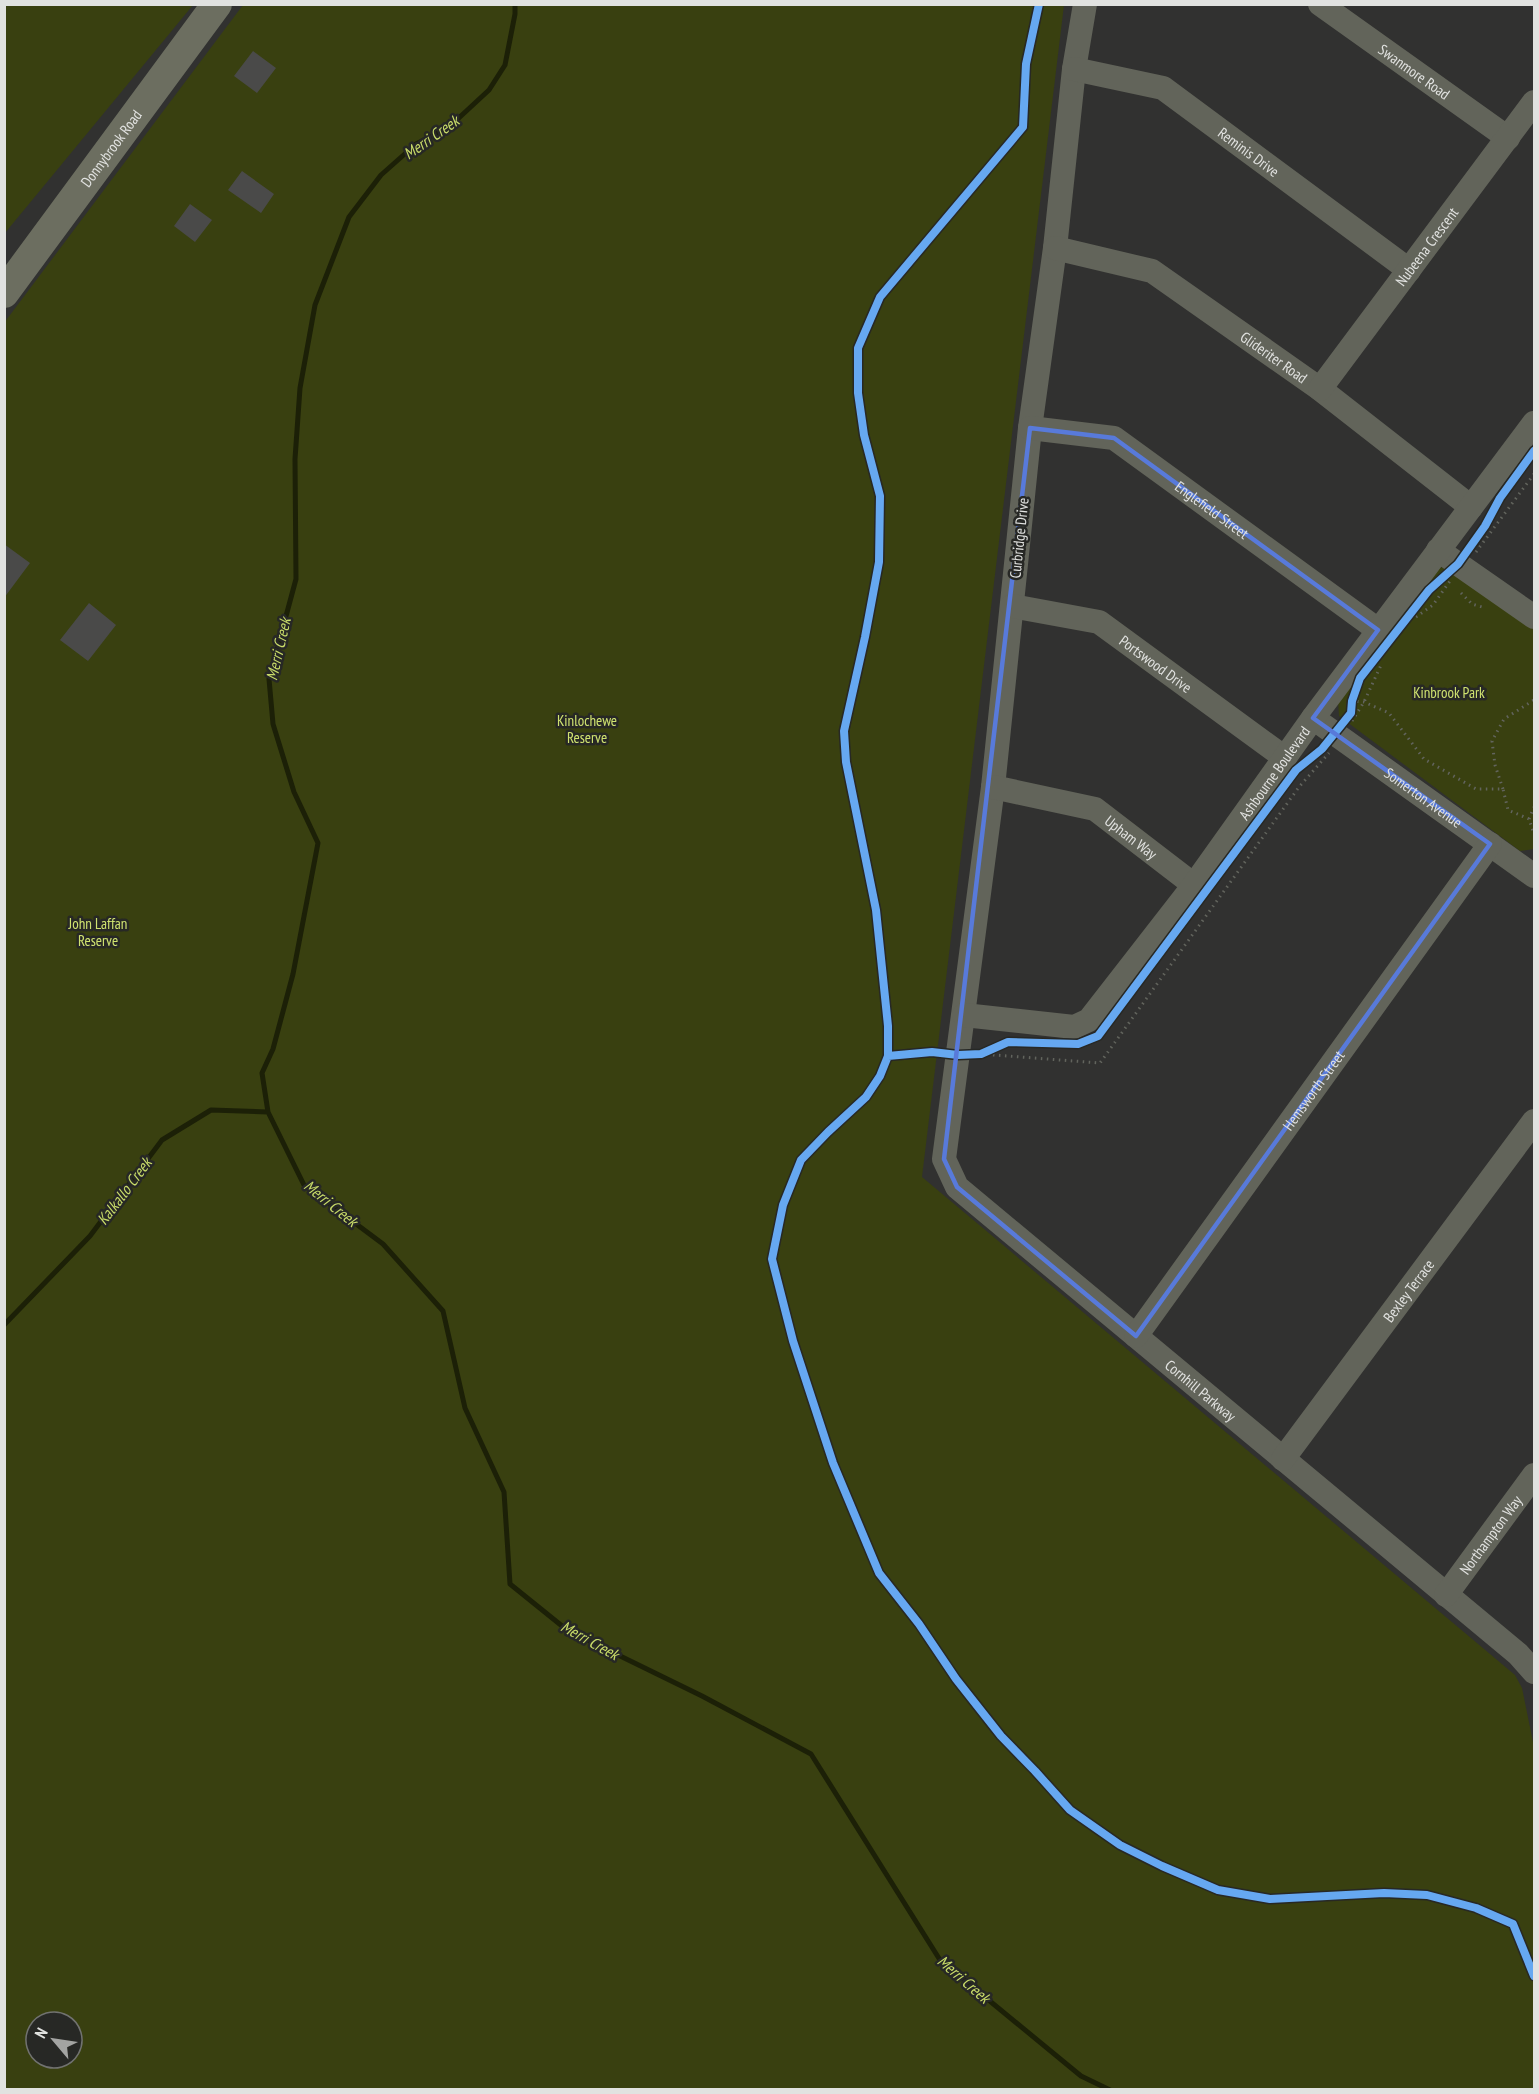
<svg xmlns="http://www.w3.org/2000/svg" width="1539" height="2094" viewBox="0 0 1539 2094" font-family="'PT Sans Narrow',sans-serif">
<style>
.green{fill:#394010;fill-rule:evenodd}
.lines{fill:none;stroke-linecap:round;stroke-linejoin:round}
.stream{stroke:#1c2007;stroke-width:5}
.building{fill:#4a4a49}
.path{stroke:#62645d;stroke-width:3;stroke-dasharray:1.5 4.5;stroke-linecap:butt}
.minor{stroke:#62645a;stroke-width:24}
.major{stroke:#6c6e60;stroke-width:30}
.cycleway-casing{stroke:#272825;stroke-width:11}
.cycleway{stroke:#66a8f1;stroke-width:8}
.marked{fill:none;stroke:#587ada;stroke-width:4.5;stroke-linejoin:round}
.labels{text-anchor:middle;dominant-baseline:central;stroke-width:5;stroke-linejoin:round;paint-order:stroke}
.street-label{font-size:15px;fill:#e1e2e0;stroke:#272825}
.park-label{font-size:15px;fill:#d0e370;stroke:#272825}
.water-label{font-size:16px;font-style:italic;fill:#c9dc69;stroke:#272825}
</style>
<rect width="100%" height="100%" fill="#313130"/>
<path class="green" d="M5 4 193 5 5 233 4 5Z
M243 5H1064L922 1177 1515 1675 1522 1688 1534 1747V2089H5L4 323ZM36 2022H72V2058H36Z
M1435 567 1452 568 1534 628V849L1520 851 1339 716 1338 700Z"/>
<g class="lines">
<path class="stream" d="M515 4V14L505 65 489 90 448 128 416 144 381 175 349 217 315 305 300 388 295 459 296 579 269 679 273 724 294 792 318 843 293 974 273 1049 262 1073 268 1112 304 1185 383 1244 443 1311 465 1408 504 1492 510 1584 567 1630 702 1696 811 1754 940 1960 1081 2076 1110 2090
M4 1325 90 1236 162 1140 211 1110 268 1112"/>
</g>
<path class="building" d="M253 51 276 68 257 93 234 76Z
M242 171 274 194 261 213 228 190Z
M190 204 212 220 195 242 174 226Z
M4 544 30 563 4 598Z
M89 603 116 625 88 661 60 640Z"/>
<g class="lines">
<path class="path" d="M1476 552 1534 474
M1461 593 1472 604 1482 607
M1416 617 1433 605 1450 581
M1351 701 1364 702 1389 713 1424 759 1476 789H1503L1508 810 1529 819 1534 834
M1352 721 1364 702 1382 663
M1503 789 1495 765 1492 741 1504 719 1534 700
M1529 819 1534 807
M981 1054 1100 1063 1299 787 1329 753"/>
<g class="minor">
<path id="s1" d="M1085 4 1074 69 1055 248 1030 428 993 787 944 1159 957 1187 1518 1654 1534 1672"/>
<path id="s2" d="M1320 4 1508 138"/>
<path id="s3" d="M1074 69 1163 88 1409 270"/>
<path id="s4" d="M1055 248 1152 271 1320 389 1471 507"/>
<path id="s5" d="M1320 389 1534 102"/>
<path id="s6" d="M1030 428 1114 438 1378 630"/>
<path d="M1438 550 1534 617"/>
<path id="s7" d="M1012 606 1099 622 1285 758"/>
<path id="s8" d="M1313 718 1534 876"/>
<path id="s9" d="M993 787 1095 809 1194 885"/>
<path id="s10" d="M964 1015 1074 1027 1089 1020 1194 885 1313 718 1534 423"/>
<path id="s11" d="M1136 1336 1490 844"/>
<path id="s12" d="M1283 1459 1534 1121"/>
<path id="s13" d="M1446 1595 1534 1475"/>
</g>
<path class="major" id="s14" d="M4 293 217 4"/>
<g class="cycleway-casing">
<path id="cycleway" d="M1039 4 1026 64 1023 127 880 297 858 348V393L864 435 880 496 879 562 865 637 844 731 846 762 876 910 888 1026V1056L880 1076 866 1097 828 1132 801 1160 783 1205 772 1259 793 1341 833 1463 879 1573 919 1624 956 1679 1001 1736 1035 1771 1070 1810 1120 1845 1162 1866 1218 1890 1270 1899 1384 1893 1427 1895 1476 1908 1513 1924 1534 1976
M888 1056 932 1052 958 1055 981 1054 1008 1042 1078 1044 1098 1036 1296 770 1322 749 1351 713 1352 701 1360 678 1429 590 1458 564 1485 526 1500 498 1534 451"/>
</g>
<use href="#cycleway" class="cycleway"/>
</g>
<path class="marked" d="M1030 428 1114 438 1378 630 1313 718 1490 844 1136 1336 957 1187 944 1159Z"/>
<g class="labels">
<g class="street-label">
<text stroke="none"><textPath href="#s2" startOffset="116">Swanmore Road</textPath></text>
<text stroke="none"><textPath href="#s14" startOffset="180">Donnybrook Road</textPath></text>
<text stroke="none"><textPath href="#s3" startOffset="198">Reminis Drive</textPath></text>
<text stroke="none"><textPath href="#s5" startOffset="178">Nubeena Crescent</textPath></text>
<text stroke="none"><textPath href="#s4" startOffset="249">Glideriter Road</textPath></text>
<text stroke="none"><textPath href="#s6" startOffset="206">Englefield Street</textPath></text>
<text transform="translate(1019 538) rotate(-84)">Curbridge Drive</text>
<text stroke="none"><textPath href="#s7" startOffset="159">Portswood Drive</textPath></text>
<text stroke="none"><textPath href="#s10" startOffset="436">Ashbourne Boulevard</textPath></text>
<text stroke="none"><textPath href="#s8" startOffset="136">Somerton Avenue</textPath></text>
<text stroke="none"><textPath href="#s9" startOffset="150">Upham Way</textPath></text>
<text stroke="none"><textPath href="#s11" startOffset="303">Hemsworth Street</textPath></text>
<text stroke="none"><textPath href="#s12" startOffset="210">Bexley Terrace</textPath></text>
<text stroke="none"><textPath href="#s1" startOffset="1512">Cornhill Parkway</textPath></text>
<text stroke="none"><textPath href="#s13" startOffset="75">Northampton Way</textPath></text>
</g>
<g class="park-label">
<text x="1449" y="692">Kinbrook Park</text>
<text x="587" y="720">Kinlochewe<tspan x="587" dy="17">Reserve</tspan></text>
<text x="98" y="923">John Laffan<tspan x="98" dy="17">Reserve</tspan></text>
</g>
<g class="water-label">
<text transform="translate(431 137) rotate(-35)">Merri Creek</text>
<text transform="translate(278 649) rotate(-77)">Merri Creek</text>
<text transform="translate(124 1191) rotate(-53)">Kalkallo Creek</text>
<text transform="translate(331 1203) rotate(39)">Merri Creek</text>
<text transform="translate(590 1640) rotate(29)">Merri Creek</text>
<text transform="translate(964 1979) rotate(41)">Merri Creek</text>
</g>
</g>
<rect width="1539" height="2094" fill="none" stroke="#e1e2e0" stroke-width="12"/>
<g transform="translate(54 2040) rotate(299)"><circle r="28" fill="#272825" stroke="#717270" stroke-width="1.5"/>
<path d="M0-4.5L10 22L0 15L-10 22Z" fill="#a3a4a2"/>
<text y="-9" font-size="16" font-weight="bold" text-anchor="middle" fill="#e1e2e0">N</text>
</g>
</svg>
